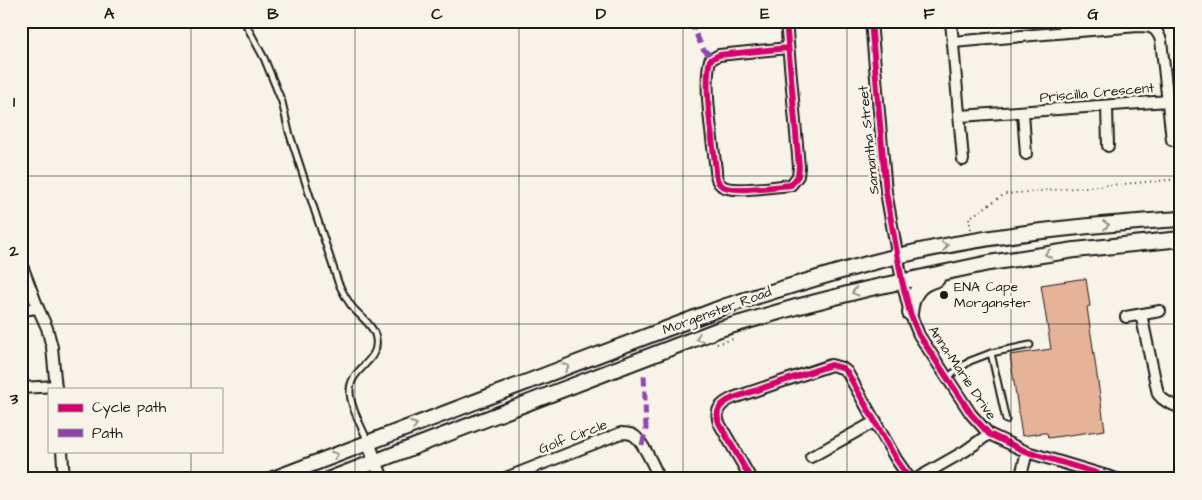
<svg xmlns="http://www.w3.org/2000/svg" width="1202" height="500" viewBox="0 0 1202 500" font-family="'Architects Daughter',sans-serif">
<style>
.building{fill:#e6b398;stroke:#1c1c1c}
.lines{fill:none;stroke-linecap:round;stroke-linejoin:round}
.service-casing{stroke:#1c1c1c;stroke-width:9}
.minor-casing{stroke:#1c1c1c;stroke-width:14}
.tertiary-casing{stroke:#1c1c1c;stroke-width:16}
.secondary-casing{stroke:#1c1c1c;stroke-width:18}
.path{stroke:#1c1c1c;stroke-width:2;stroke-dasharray:1 4;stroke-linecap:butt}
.service{stroke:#f7f3e8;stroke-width:5}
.minor{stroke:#f7f3e8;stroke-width:10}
.tertiary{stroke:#f7f3e8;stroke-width:12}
.secondary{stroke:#f7f3e8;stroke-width:14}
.quiet{stroke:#8e44ad;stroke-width:5;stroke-dasharray:10 5;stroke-linecap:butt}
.cycleway-casing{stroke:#f7f3e8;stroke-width:9}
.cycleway{stroke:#d6006c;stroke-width:6}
.oneway{stroke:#94928c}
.grid{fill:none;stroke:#1c1c1c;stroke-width:1;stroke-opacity:0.55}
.poi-dot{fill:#1c1c1c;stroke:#f7f3e8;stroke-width:2}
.labels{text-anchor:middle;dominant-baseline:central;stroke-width:5;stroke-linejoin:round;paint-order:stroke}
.street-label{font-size:14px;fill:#1c1c1c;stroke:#f7f3e8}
.poi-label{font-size:14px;fill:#1c1c1c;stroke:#f7f3e8;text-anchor:start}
.neatline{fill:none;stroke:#1c1c1c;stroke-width:2}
.grid-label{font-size:16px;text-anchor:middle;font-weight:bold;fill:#1c1c1c}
</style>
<rect width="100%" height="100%" fill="#f7f3e8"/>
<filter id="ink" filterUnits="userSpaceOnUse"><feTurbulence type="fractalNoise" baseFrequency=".02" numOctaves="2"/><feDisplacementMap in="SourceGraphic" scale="10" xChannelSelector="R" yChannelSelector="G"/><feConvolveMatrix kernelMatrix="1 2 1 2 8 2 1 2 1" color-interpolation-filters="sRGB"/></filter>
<g filter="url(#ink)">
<path class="building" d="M1080 279H1086L1090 306 1087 307 1105 430 1048 438 1047 433H1043L1022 436 1010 355 1051 349 1041 285Z"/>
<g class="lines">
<g class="service-casing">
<path id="service" d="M244 21 264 58 282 102 289 132 338 282C342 291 347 300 353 308 361 317 375 327 376 339 380 362 350 368 350 391 350 407 362 427 368 442
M991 353 1006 420
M948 377 970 361 991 353 1030 345"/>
</g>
<g class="minor-casing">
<path id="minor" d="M786 21 799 167 798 176 791 185C778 186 730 194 721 185 717 182 716 176 716 171 713 143 703 85 710 60L719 55 788 48
M871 21 886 192 902 281 910 313 919 335 971 414 989 434 1027 452 1117 479
M951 21 963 160
M953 42 1138 26C1151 26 1156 27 1161 40L1172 140
M1107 106 1108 146
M1023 113 1026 154
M961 116 1168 101
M21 263 38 308 47 328 52 347 56 389
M21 310 38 308
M1141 314 1158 394C1164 402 1171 404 1181 408
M1126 317 1160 311
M21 388 56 386
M62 451 64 479
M811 457 876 421
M503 479 621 433C625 433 629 433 633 435 643 440 654 468 660 479
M751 479 719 423C714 409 722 403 733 398L831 365 842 368 847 372 896 459 910 479
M916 479 965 451 989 434
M1020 479 1027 452"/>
</g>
<g class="tertiary-casing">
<path id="tertiary" d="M368 442 382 479"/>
</g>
<g class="secondary-casing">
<path id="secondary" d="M910 313C912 294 918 284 937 279
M273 479 726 306C783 288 840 270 898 256 990 234 1086 225 1181 219
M330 479 720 329 796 307 867 289 989 263 1075 250 1181 239"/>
</g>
<path class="path" d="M971 229 969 218 1005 194 1181 179
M717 344 733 339"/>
<use href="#service" class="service"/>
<use href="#minor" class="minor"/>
<use href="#tertiary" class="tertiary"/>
<use href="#secondary" class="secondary"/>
<path class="quiet" d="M690 21 703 49 713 58
M642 445 646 429 644 372"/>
<g class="cycleway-casing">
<path id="cycleway" d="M786 21 799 167 798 176 791 185C778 186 730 194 721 185 717 182 716 176 716 171 713 143 703 85 710 60L719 55 788 48
M871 21 886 192 902 281 910 313 919 335 971 414 989 434 1027 452 1117 479
M751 479 719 423C714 409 722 403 733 398L831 365 842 368 847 372 896 459 910 479"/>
</g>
<use href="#cycleway" class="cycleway"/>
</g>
<defs><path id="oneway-chevron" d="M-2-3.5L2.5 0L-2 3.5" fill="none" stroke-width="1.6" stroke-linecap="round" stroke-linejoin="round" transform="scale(1.25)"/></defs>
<g class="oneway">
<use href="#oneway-chevron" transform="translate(1106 225) rotate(-6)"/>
<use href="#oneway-chevron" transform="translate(945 246) rotate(-11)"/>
<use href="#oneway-chevron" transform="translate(1048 254) rotate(172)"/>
<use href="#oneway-chevron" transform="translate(855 292) rotate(165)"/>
<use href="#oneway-chevron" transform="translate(699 338) rotate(159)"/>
<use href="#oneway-chevron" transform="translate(566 367) rotate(-21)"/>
<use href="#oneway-chevron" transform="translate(414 425) rotate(-20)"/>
<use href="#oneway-chevron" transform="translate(335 455) rotate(-21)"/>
</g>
</g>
<path class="grid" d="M191 21V389M355 21V479M519 21V479M683 21V479M847 21V479M1011 21V479M21 176H1181M21 324H1181M191 451V479"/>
<circle class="poi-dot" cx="944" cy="295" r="5"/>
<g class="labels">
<g class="street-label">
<text transform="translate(1097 93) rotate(-5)">Priscilla Crescent</text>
<text transform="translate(869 140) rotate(-96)">Samantha Street</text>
<text transform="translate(717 311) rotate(-20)">Morgenster Road</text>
<text transform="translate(962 373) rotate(56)">Anna-Marie Drive</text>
<text transform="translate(573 437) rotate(-21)">Golf Circle</text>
</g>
<g class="poi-label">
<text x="954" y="287">ENA Cape<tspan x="954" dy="16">Morganster</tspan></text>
</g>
</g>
<rect width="1202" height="500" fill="none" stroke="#f7f3e8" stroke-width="55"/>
<rect x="48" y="388" width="175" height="65" fill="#f7f3e8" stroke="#9f9d96"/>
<rect x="58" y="404" width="25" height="8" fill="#d6006c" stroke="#9f9d96"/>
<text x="92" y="412" font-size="15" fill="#1c1c1c">Cycle path</text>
<rect x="58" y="429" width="25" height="8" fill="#8e44ad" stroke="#9f9d96"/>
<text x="92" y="438" font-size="15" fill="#1c1c1c">Path</text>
<rect x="28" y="28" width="1146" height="444" class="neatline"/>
<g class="grid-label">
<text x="109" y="19">A</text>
<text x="273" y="19">B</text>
<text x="437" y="19">C</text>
<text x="601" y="19">D</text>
<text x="765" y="19">E</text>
<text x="929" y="19">F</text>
<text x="1093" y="19">G</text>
<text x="14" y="107">1</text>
<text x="14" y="256">2</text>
<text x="14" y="404">3</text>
</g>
</svg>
